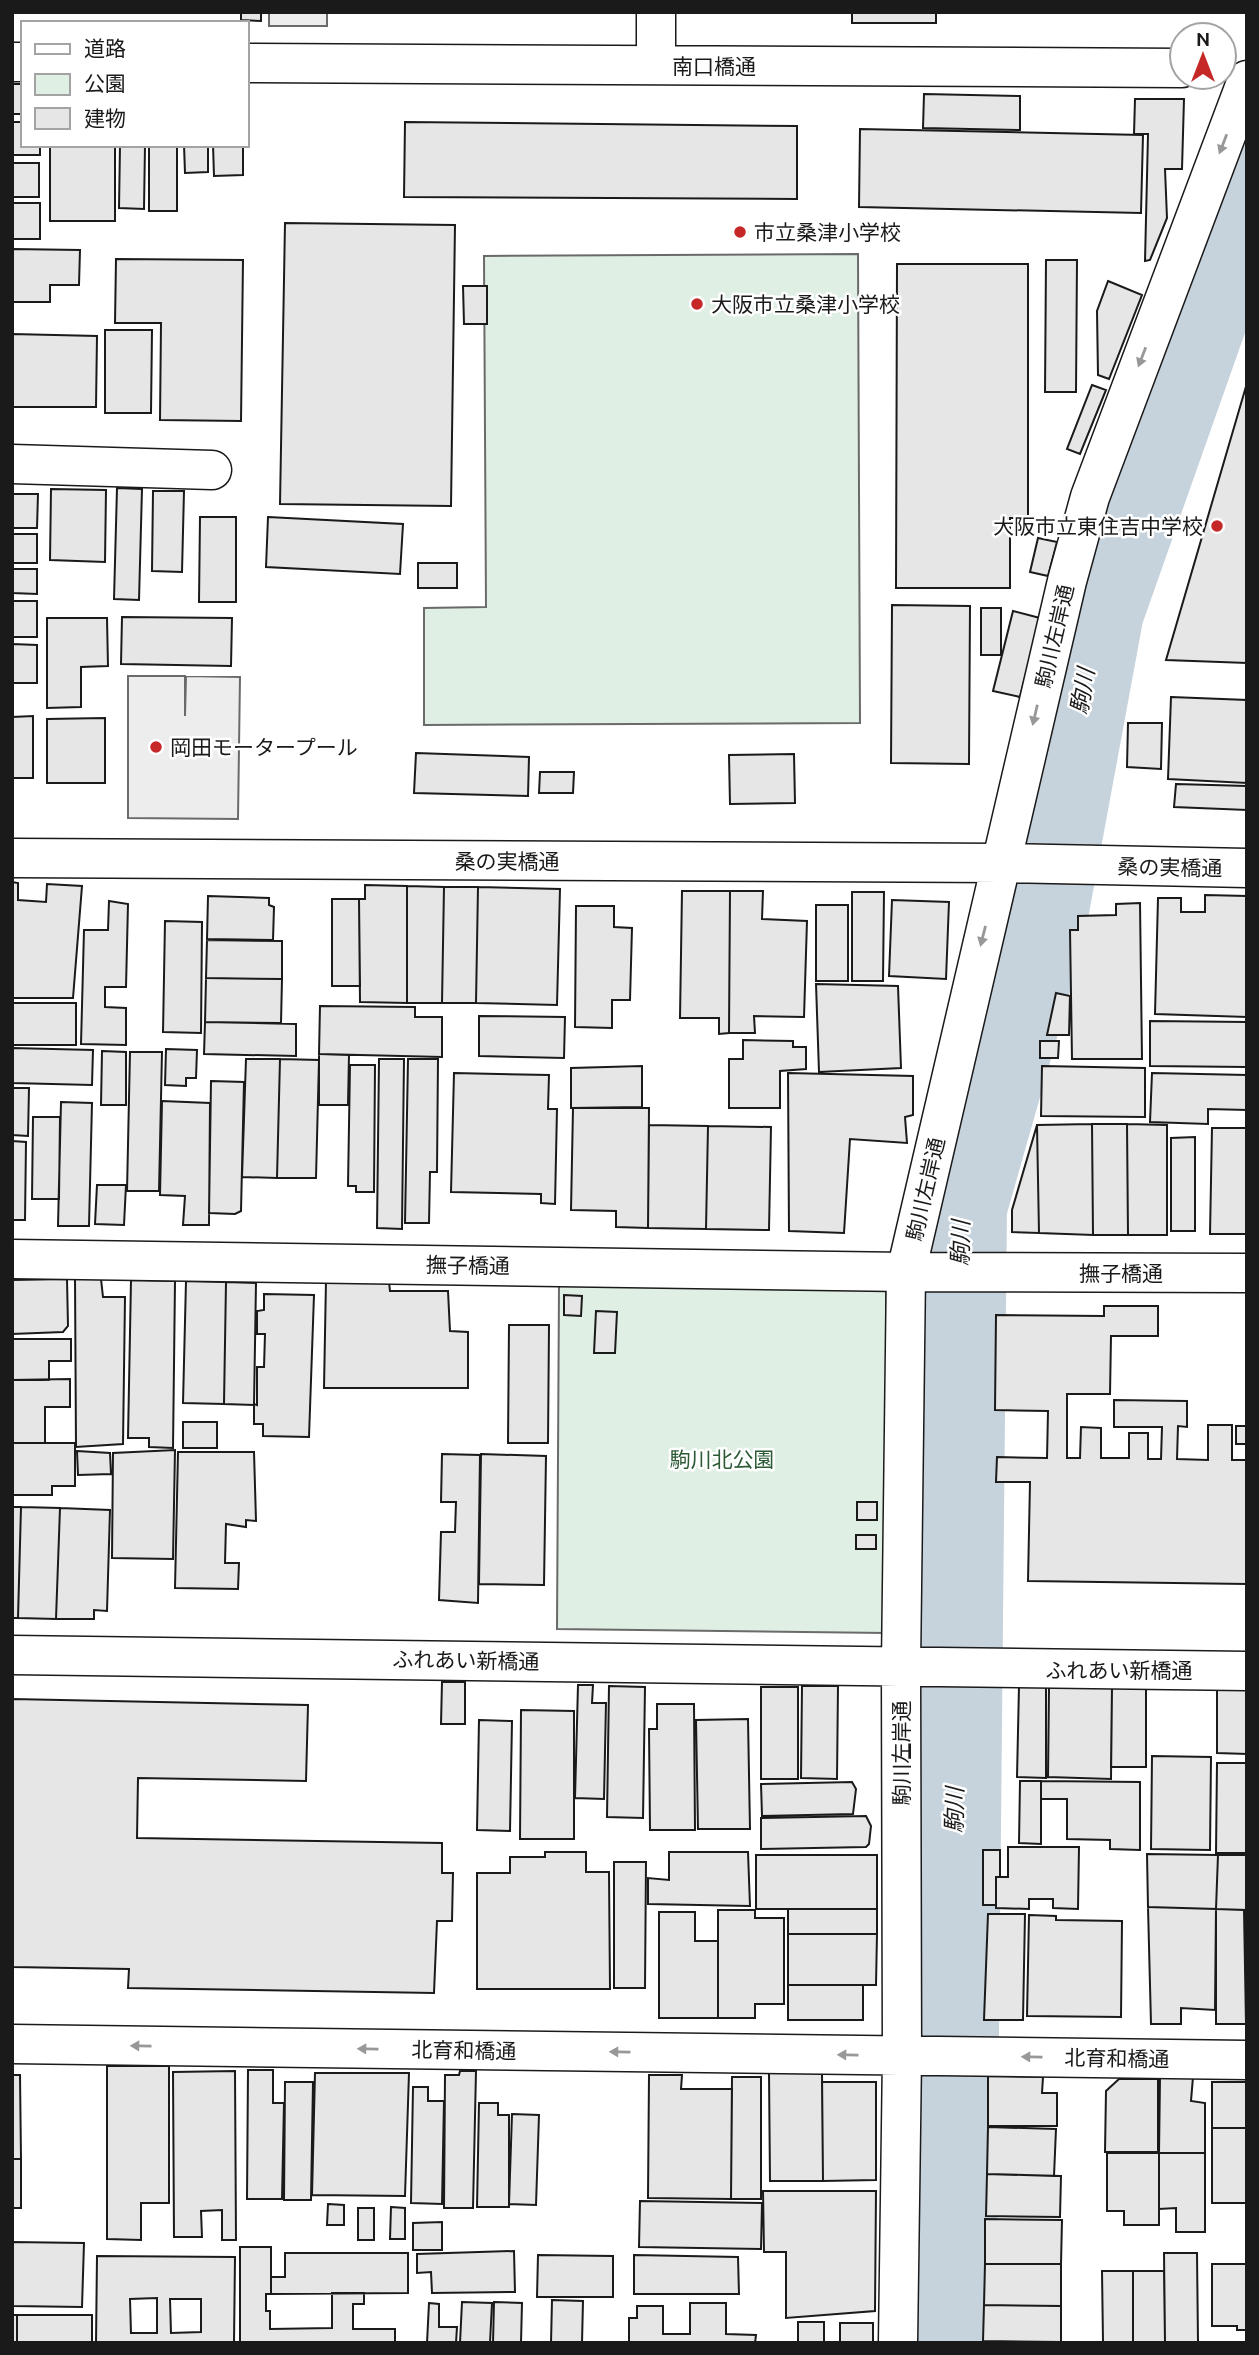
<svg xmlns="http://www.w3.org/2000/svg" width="1259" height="2355" viewBox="0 0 1259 2355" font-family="Ubuntu,'Noto Sans JP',sans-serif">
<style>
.green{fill:#e0efe3;stroke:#6a6a6a;stroke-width:2}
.parking{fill:#ededed;stroke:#6a6a6a;stroke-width:2}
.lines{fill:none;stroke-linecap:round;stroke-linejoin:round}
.river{stroke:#c6d2dc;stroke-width:94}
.building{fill:#e6e6e6;stroke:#1a1a1a;stroke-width:2;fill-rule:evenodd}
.minor-casing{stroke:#1a1a1a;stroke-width:41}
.minor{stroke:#fff;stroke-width:38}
.oneway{fill:#989898}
.poi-dot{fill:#c62828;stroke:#fff;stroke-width:2.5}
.labels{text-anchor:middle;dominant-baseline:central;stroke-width:5;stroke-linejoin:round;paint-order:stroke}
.street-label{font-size:21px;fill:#1a1a1a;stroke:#fff}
.poi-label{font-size:21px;fill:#1a1a1a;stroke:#fff;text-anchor:start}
.park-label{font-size:21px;fill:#2b5a34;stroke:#fff}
.water-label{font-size:23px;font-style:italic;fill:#1a1a1a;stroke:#fff}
</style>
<rect width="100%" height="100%" fill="#fff"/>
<path class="green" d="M858 254 860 723 424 725V608L486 607 484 256Z
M559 1285 886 1290V1633L557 1629Z"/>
<path class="parking" d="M269 12H327V26H269Z
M128 676H185V716L186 676 240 677 238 819 128 818Z"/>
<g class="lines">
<path class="river" d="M949 2343 960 1207 1037 936 1097 611 1247 186"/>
</g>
<path class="building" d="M241 12H261V21L241 20Z
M852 12H936V23H852Z
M12 84H23V114H12Z
M924 94 1020 96V130L923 128Z
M1135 99H1184L1182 169H1165L1167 218 1150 260 1145 261 1148 134H1134Z
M12 122H23V145H40V155H12Z
M405 122 797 126V199L404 197Z
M860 129 1143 135 1141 213 859 207Z
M50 145H115V221H50Z
M120 145H145L144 209 119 208Z
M149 145H177V211H149Z
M184 145H208V172L185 173Z
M213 145H243V175L214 176Z
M12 163H39V197H12Z
M12 203H40V239H12Z
M285 223 455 225 451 506 280 504Z
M12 249 80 250 79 285H50V302H12Z
M116 259 243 260 241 421 160 420 161 323H115Z
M1046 260H1077L1076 392H1045Z
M897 264H1028V518H1010V588H896Z
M1108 281 1142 295 1109 379 1098 375 1097 311Z
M463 286H487V324H464Z
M105 330H152L151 413H105Z
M12 334 97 336 96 407H12Z
M1247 383V663L1166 660Z
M1092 385 1106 390 1080 454 1067 449Z
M117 488 142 489 139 600 114 599Z
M51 489 106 490 105 562 50 560Z
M153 491H184L182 572 152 571Z
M12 494H38L37 528H12Z
M200 517H236V602H199Z
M268 517 403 524 400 574 266 567Z
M12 534H37V563H12Z
M1038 538 1057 542 1048 576 1030 572Z
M418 563H457V588H418Z
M12 569H37V594L12 593Z
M12 601H37V637H12Z
M892 605 970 606 969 764 891 763Z
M981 608H1001V655H981Z
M1013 611 1040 618 1020 697 993 691Z
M122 617 232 618 231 666 121 664Z
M47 618H107L108 666 81 667V707L47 708Z
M12 644 37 645V683H12Z
M1171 697 1247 700V783L1168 779Z
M33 716V778H12V717Z
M105 718V783H47V719Z
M1128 723H1162L1161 769 1127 767Z
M416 753 529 757 528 796 414 793Z
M794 754 795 803 730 804 729 755Z
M540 772H574L573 793H539Z
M1176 784 1247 786V810L1174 807Z
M12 882 18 883V900L46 902 47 884 82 886 73 998H12Z
M365 885 407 886V1003L360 1002 359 899H365Z
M407 886 444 887 442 1003H407Z
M444 887H478L476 1003H442Z
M478 887 560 889 557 1005 476 1003Z
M682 891H730L729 1033 719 1034V1018H680Z
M730 891H763L762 919 807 921 804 1017 754 1016 755 1033H729Z
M852 892H884L883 981H852Z
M1205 895 1247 896V1017L1155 1014 1158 898H1181V912H1205Z
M208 896 269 898V905L274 907 273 940 207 939Z
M332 899H359L360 986H332Z
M892 900 949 902 946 979 889 976Z
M109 901 128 904 126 987H105V1007L126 1008V1045L81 1044 84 930H108Z
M1140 903 1142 1059H1072L1070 930H1078V916L1116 915V904Z
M816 905H848V981H816Z
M576 906H614V927L632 928 630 1000H612V1028L575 1027Z
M165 921 202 922 201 1033 163 1032Z
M207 940 282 941V979L206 978Z
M206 978 282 979 281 1023 205 1022Z
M816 984 898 986 901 1068 819 1072Z
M1056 993 1070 996 1069 1035H1047Z
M12 1003H76V1045H12Z
M320 1006 415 1007V1017H442V1057L319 1054Z
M479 1016 565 1017 564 1058 479 1056Z
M1150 1021 1247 1022V1067L1150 1066Z
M205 1022 296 1024V1056L204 1054Z
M743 1040 793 1041V1047H806V1069L780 1071V1108H729V1059H743Z
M1040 1041H1059L1058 1058H1040Z
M12 1048 93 1050 92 1085 12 1083Z
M166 1049 197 1050 196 1078H186V1086L165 1085Z
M102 1051 126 1052V1105H101Z
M130 1052H162L159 1191H127Z
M319 1054 349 1055 348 1105H319Z
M246 1059H280L277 1178 242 1177Z
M280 1059 319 1060 316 1178H277Z
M379 1059H404L402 1229 377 1228Z
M408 1059H438L437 1172H430L429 1223H405Z
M350 1065H375L374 1192H356V1186H348Z
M642 1066V1107L571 1108V1068Z
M1042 1066 1145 1068V1117L1041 1116Z
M454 1073 549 1075 548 1109H557L555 1204 541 1203V1194L451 1192Z
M788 1073 913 1076V1115L905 1117 907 1143 850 1139 844 1233 789 1231Z
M1152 1073 1247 1075V1110L1208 1109V1124L1150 1122Z
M211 1081 244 1082 241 1211 235 1214 209 1213Z
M12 1088H29L28 1136 12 1135Z
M162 1101 210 1103 209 1225H183L185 1196 160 1195Z
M61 1102 92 1103 89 1226H58Z
M573 1108H649L648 1228 616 1227V1211L571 1210Z
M33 1117H60L59 1199H32Z
M1092 1124 1093 1235 1039 1233 1037 1125Z
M1092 1124H1127L1128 1235H1093Z
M1127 1124 1167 1125V1235H1128Z
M649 1125 708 1126 706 1229 648 1228Z
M1037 1125 1039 1233 1012 1232V1210Z
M708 1126 771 1127 769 1230 706 1229Z
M1212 1128H1247V1234H1210Z
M1195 1137V1231H1171V1138Z
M12 1141 26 1142 25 1220H12Z
M97 1185H126L124 1225 95 1224Z
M75 1277 101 1279 103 1297H125L123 1444 76 1447Z
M67 1279 68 1326 63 1332 12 1334V1280Z
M131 1280 175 1281 173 1448 149 1447V1438H128Z
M326 1280 389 1282 390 1291H448L450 1331 468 1332V1388H324Z
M186 1281 226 1282 224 1404 183 1403Z
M226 1282 256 1283 254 1405 224 1404Z
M264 1294 314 1295 309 1437 263 1436V1424H254V1404L257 1405V1367H264L265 1334H257V1311L264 1310Z
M564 1295 582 1296 581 1316 564 1315Z
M1104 1306H1158V1336H1111L1110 1394H1067V1458H1080L1081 1427 1101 1428V1458H1129V1433H1148V1459H1161L1162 1427H1114V1400L1187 1401V1427L1178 1426 1177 1459 1208 1460V1425H1232V1460H1247V1584L1028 1581 1030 1482H996L997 1457 1047 1458 1048 1411 995 1410 996 1315 1104 1316Z
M596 1311 617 1312 615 1353H594Z
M509 1325H549L548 1443H508Z
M12 1339H71V1361H49V1380H12Z
M70 1379V1407H45V1443H12V1380Z
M183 1422H217V1448H183Z
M1236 1426H1247V1444H1236Z
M12 1443H75V1486H52V1495H12Z
M175 1450 173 1559 112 1558 113 1453Z
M77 1451 110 1453 111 1474 78 1475Z
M178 1452H254L256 1521 246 1520V1527L226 1524 225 1563H239L238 1589 175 1588Z
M442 1454 480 1455 478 1603 439 1600 441 1532H455L456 1502H441Z
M481 1454 546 1456 544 1585 479 1584Z
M857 1502H877V1520H857Z
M12 1507H21L18 1618H12Z
M21 1507 60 1508 56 1619 18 1618Z
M60 1508 110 1510 107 1611 94 1610V1619H56Z
M856 1535H876V1549H856Z
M442 1682H465V1724H441Z
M1217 1684H1247V1754L1217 1753Z
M578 1685H593L592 1703H606L604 1799 575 1798Z
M609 1686 645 1687 643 1818 607 1817Z
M802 1686H838L837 1779 801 1778Z
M1019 1686H1046V1778L1017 1777Z
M1049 1686 1112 1687 1111 1779 1048 1777Z
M761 1687H798V1779H761Z
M1112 1687H1146V1767H1111Z
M12 1699 308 1705 306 1781 138 1778 137 1838 442 1843V1873H453L452 1921H437L434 1993 128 1988 129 1969 12 1967Z
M657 1704H694L695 1830H650L649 1729H657Z
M521 1710 574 1711V1839H520Z
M748 1719 750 1829H698L696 1720Z
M479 1720 512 1721 510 1831 477 1830Z
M1152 1756 1211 1757 1210 1850 1151 1849Z
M1217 1763H1247V1853H1216Z
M1020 1781H1041V1844L1019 1843Z
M1041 1781 1140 1782V1850L1110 1849V1840L1067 1839V1799H1041Z
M852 1782 856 1789 853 1814 762 1816 761 1784Z
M866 1816 871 1826 869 1844 866 1847 761 1849V1818Z
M1008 1847H1079L1078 1909 1053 1908V1899H1029V1909L996 1908V1877H1008Z
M983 1850H1000V1877H996V1905H983Z
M545 1852H586V1872H609L610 1989H477V1873H510V1857H545Z
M669 1852H748L750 1906 648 1904V1878L669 1880Z
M1147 1854 1218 1855 1216 1909 1148 1907Z
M756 1855H877V1909H756Z
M1218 1855H1247V1910L1216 1909Z
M614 1862H646L645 1988H614Z
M1148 1907 1216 1909 1215 2010 1181 2008V2024H1151Z
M788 1909H877V1934H788Z
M1216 1909 1244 1910 1246 2024H1216Z
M718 1910H755V1918H784V2004H755V2018H718Z
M1244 1910H1247V2024H1246Z
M659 1912H695V1941H718V2018H659Z
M988 1914H1025L1023 2020H984Z
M1029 1915 1056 1916V1920L1122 1921 1121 2017 1027 2016Z
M788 1934H877L876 1985H788Z
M788 1985H863V2020H788Z
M107 2066H169V2203H141V2240L107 2239Z
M248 2070H273V2103H284L282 2199H247Z
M235 2071 236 2240H222V2210L201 2211 202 2237H174L173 2072Z
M460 2071H476L473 2208H444L445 2075H459Z
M315 2073H409L405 2196 312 2195Z
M769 2073H822L823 2181H770Z
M12 2075H20L21 2159H12Z
M649 2075H682L681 2089H732L731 2199 648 2198Z
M988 2076 1043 2077 1042 2093H1057V2126H988Z
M732 2077H761V2199H731Z
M1160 2077H1193L1191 2101 1205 2103V2153H1159Z
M1119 2079H1158V2152H1105L1106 2091Z
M285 2082H313L311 2200H284Z
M822 2082H876V2180L823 2181Z
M1212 2082H1247V2128H1212Z
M413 2087H428V2101H444L442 2204 411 2203Z
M479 2103H498V2115H509V2207H477Z
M512 2114 539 2115 536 2205 509 2204Z
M988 2127 1056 2129 1054 2176 987 2174Z
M1212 2128H1247V2203H1212Z
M1107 2153H1159V2225H1124V2211H1107Z
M1159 2153H1205V2232H1176V2208L1159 2209Z
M12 2159H21V2208H12Z
M987 2174 1061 2176 1060 2217 986 2216Z
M763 2191H876L875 2311 786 2318V2252H764Z
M640 2201 762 2203 761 2249 639 2247Z
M328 2204 344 2205V2225H327Z
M391 2207 405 2208V2239H390Z
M358 2208H374V2240H358Z
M985 2219 1062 2220 1061 2264H985Z
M442 2222V2250H413V2223Z
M12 2242 84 2243 82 2307 12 2306Z
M240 2247H271V2294H266V2311H270V2329L332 2328V2293H364V2304H353V2329H395V2343H240Z
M514 2251 515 2292 432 2293 431 2272 417 2273V2254Z
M285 2253H408V2293L271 2294V2277H285Z
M1164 2253H1197L1198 2342H1165Z
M538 2255 613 2256V2297H537Z
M634 2255 738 2257 739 2294H634Z
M97 2256 235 2257 234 2343H96ZM157 2298V2333H131L130 2299ZM170 2299H201V2332L171 2333Z
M985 2264H1061V2306L984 2305Z
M1212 2264H1247V2330H1237V2326H1212Z
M1102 2271H1133V2342H1103Z
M1133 2271H1164L1165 2342H1133Z
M552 2300 583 2301 582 2343H551Z
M462 2302 492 2303 490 2343H460Z
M494 2302 522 2303 521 2343H493Z
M429 2303 439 2304V2327H457L456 2343H427Z
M690 2303H726V2334L756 2335 755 2343H629V2318H637V2306H663V2334H690Z
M984 2305 1061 2306V2342L983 2341Z
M12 2315H17V2343H12Z
M17 2315H92V2343H17Z
M798 2322H824V2343H798Z
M840 2323H873V2343H840Z"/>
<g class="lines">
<g class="minor-casing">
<path id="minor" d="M12 62H23
M247 63 1182 68
M656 65V12
M12 464 212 470
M12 858 1001 863 1247 868
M12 1259 906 1272 1247 1273
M12 1655 1247 1671
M12 2044 1247 2060
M898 2343 902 2056 901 1666 906 1272 1067 581 1090 497 1247 80"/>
</g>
<use href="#minor" class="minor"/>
</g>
<defs><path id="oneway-solid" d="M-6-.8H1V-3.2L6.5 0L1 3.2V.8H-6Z" transform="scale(1.75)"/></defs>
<g class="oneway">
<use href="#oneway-solid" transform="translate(1223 144) rotate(111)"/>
<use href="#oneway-solid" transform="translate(1142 357) rotate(111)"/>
<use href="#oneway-solid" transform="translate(1035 715) rotate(103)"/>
<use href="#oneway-solid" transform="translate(983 936) rotate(104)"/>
<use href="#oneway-solid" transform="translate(141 2046) rotate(-179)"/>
<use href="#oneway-solid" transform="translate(368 2049) rotate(-179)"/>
<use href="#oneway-solid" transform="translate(620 2052) rotate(-179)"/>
<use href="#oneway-solid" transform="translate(848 2055) rotate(-179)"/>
<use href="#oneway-solid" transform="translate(1032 2057) rotate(-179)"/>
</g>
<g class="poi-dot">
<circle cx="740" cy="232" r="7"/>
<circle cx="697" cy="304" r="7"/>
<circle cx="1217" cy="526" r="7"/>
<circle cx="156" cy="747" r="7"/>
</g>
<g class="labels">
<g class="street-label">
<text x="714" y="66">南口橋通</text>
<text transform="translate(1054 636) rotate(-77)">駒川左岸通</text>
<text x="507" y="861">桑の実橋通</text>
<text transform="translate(1170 867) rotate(1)">桑の実橋通</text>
<text transform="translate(925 1189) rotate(-77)">駒川左岸通</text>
<text transform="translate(468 1265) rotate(1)">撫子橋通</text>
<text x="1121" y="1273">撫子橋通</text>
<text transform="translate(466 1660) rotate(1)">ふれあい新橋通</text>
<text x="1119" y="1670">ふれあい新橋通</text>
<text transform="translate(901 1753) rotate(-90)">駒川左岸通</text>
<text transform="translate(464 2050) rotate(1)">北育和橋通</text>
<text transform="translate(1117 2058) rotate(1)">北育和橋通</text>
</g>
<g class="poi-label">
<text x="754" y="232">市立桑津小学校</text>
<text x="711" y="304">大阪市立桑津小学校</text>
<text x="1203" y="526" text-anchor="end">大阪市立東住吉中学校</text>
<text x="170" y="747">岡田モータープール</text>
</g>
<g class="park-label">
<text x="722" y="1459">駒川北公園</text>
</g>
<g class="water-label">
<text transform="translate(1082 691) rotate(-80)">駒川</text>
<text transform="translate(960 1243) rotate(-89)">駒川</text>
<text transform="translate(954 1810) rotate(-89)">駒川</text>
</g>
</g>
<rect width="1259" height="2355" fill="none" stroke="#1a1a1a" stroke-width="28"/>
<rect x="21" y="21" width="228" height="126" fill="#ffffff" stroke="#a3a3a3" stroke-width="2"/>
<rect x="35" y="44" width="35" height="10" fill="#ffffff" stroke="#a3a3a3" stroke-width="2"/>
<text x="84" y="56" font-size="21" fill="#1a1a1a">道路</text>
<rect x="35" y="74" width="35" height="21" fill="#e0efe3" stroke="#a3a3a3" stroke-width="2"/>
<text x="84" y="91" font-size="21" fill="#1a1a1a">公園</text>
<rect x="35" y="108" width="35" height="21" fill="#e6e6e6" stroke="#a3a3a3" stroke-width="2"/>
<text x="84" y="126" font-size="21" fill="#1a1a1a">建物</text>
<g transform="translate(1203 56)"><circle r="33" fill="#ffffff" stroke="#a3a3a3" stroke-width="2"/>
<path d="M0-5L12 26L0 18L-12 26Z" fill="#c62828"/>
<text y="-10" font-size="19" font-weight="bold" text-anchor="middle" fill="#1a1a1a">N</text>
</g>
</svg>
